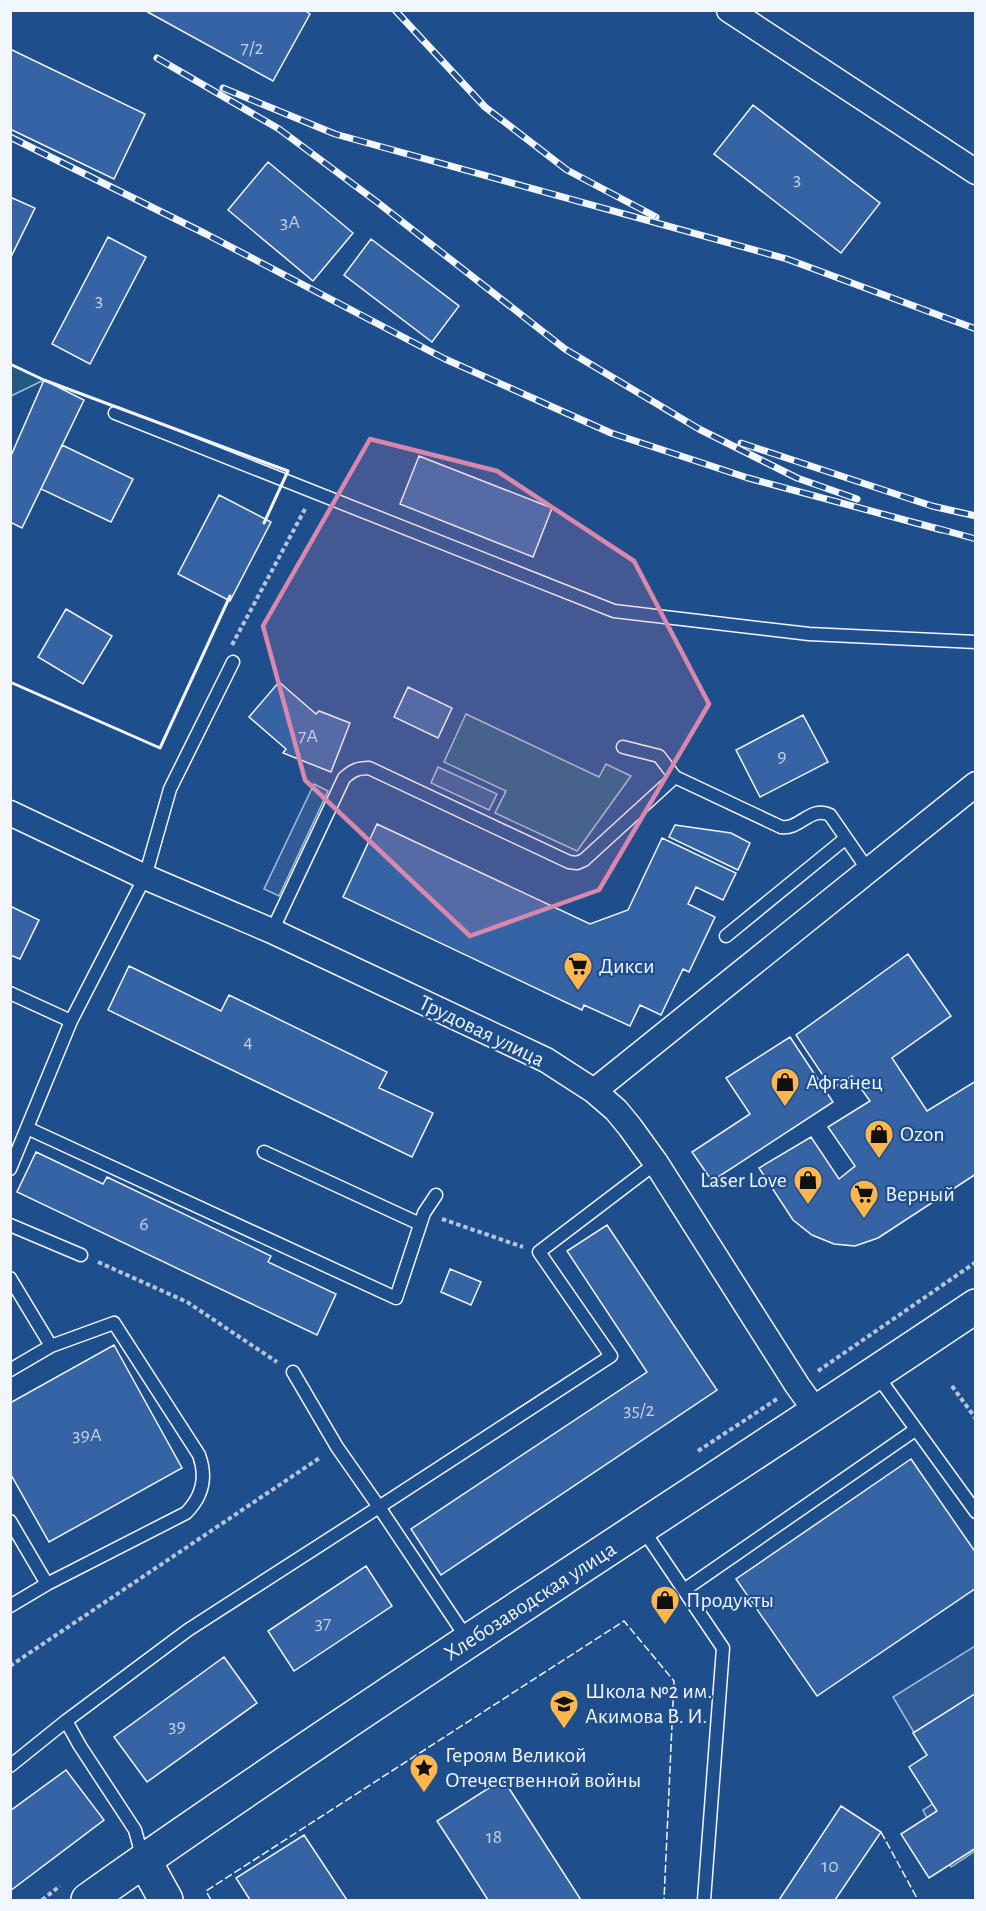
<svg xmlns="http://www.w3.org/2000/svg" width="986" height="1911" viewBox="0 0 986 1911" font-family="'Alegreya Sans',sans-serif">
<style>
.green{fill:#245a82;stroke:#a8bbd7;stroke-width:1.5}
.parking{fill:#305b95;stroke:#a8bbd7;stroke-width:1.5}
.building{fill:#3563a3;stroke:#f2f6ff;stroke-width:1.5}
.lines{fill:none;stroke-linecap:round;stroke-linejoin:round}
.lane-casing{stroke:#f2f6ff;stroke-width:15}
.street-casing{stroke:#f2f6ff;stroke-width:27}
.secondary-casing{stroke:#f2f6ff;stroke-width:36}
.path{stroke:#b3c4dc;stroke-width:4;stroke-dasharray:4.5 3;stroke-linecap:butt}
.lane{stroke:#1f4e8c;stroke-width:12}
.street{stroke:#1f4e8c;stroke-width:24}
.secondary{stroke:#1f4e8c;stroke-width:33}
.rail-casing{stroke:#f2f6ff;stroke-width:7}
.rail{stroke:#1f4e8c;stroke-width:4.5;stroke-dasharray:14;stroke-linecap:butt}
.fence{stroke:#f2f6ff;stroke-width:1.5;stroke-dasharray:8 3;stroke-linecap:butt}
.wall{stroke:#f2f6ff;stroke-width:3}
.marked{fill:#da87ad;fill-opacity:0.2;stroke:#da87ad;stroke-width:4.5;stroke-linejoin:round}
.labels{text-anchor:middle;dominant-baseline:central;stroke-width:4.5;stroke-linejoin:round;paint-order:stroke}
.number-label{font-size:20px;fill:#c3d1e8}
.poi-label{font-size:22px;fill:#f2f6ff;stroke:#1f4e8c;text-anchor:start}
.street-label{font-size:22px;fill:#f2f6ff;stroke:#1f4e8c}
</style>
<rect width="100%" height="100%" fill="#1f4e8c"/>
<path class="green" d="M11 364 44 380 11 396Z
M466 714 599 777 606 764 631 776 577 851 495 813 506 791 444 762Z"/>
<path class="parking" d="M438 767 497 794 489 810 431 783Z
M314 784 328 791 279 896 264 889Z
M975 1646V1851L951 1867 923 1810 950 1793 893 1697Z"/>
<path class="building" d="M144 10H304L310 14 273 81Z
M10 49 145 114 114 179 10 129Z
M753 105 880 203 841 253 714 154Z
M268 162 353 233 313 281 228 210Z
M10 197 35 208 10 259Z
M108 237 146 257 90 364 52 344Z
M371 239 459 306 432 342 344 275Z
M44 380 84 400 22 528 10 522V458Z
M62 445 133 479 111 522 41 489Z
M419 456 552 508 533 557 400 504Z
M219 495 271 522 230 601 178 574Z
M66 609 112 636 83 684 38 657Z
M279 682 316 714 319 711 350 723 331 772 283 753 286 749 249 717Z
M408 687 452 708 438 738 394 717Z
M803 715 828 762 760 797 736 750Z
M377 824 590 924 628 910 662 838 736 873 723 900 696 887 688 904 715 917 689 972 683 969 661 1015 640 1005 630 1026 584 1005 582 1010 343 897Z
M675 825 731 833 750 843 738 870 669 837Z
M10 906 39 920 20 959 10 955Z
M908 954 951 1016 892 1058 927 1111 976 1081V1174L878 1238 855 1246 834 1244 812 1235 793 1220 759 1168 811 1137 839 1179 855 1166 828 1127 870 1101 852 1076 832 1089 796 1035Z
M129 966 221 1011 229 995 387 1072 379 1088 433 1113 412 1157 108 1010Z
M790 1037 833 1102 712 1181 692 1152 750 1114 726 1078Z
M36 1152 103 1184 107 1177 271 1256 268 1262 336 1294 317 1335 17 1192Z
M607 1225 717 1390 441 1575 411 1529 647 1372 567 1251Z
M450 1269 481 1282 471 1305 441 1292Z
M114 1345 182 1468 49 1542 10 1473V1403Z
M911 1459 976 1553V1588L817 1696 736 1579Z
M366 1566 392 1606 294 1671 268 1631Z
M224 1657 257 1703 147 1782 114 1737Z
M976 1693V1848L929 1878 901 1834 937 1811 909 1767 927 1755 913 1733Z
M66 1770 104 1820 10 1891V1811Z
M503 1779 581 1900H488L458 1853 437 1821Z
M841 1806 881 1832 835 1900H779Z
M304 1835 347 1900H250L236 1878Z"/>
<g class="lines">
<g class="lane-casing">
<path id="lane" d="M115 413 614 611 809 634 976 642
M623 747 659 756 675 777
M272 931 344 778C353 770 358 768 369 768L569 862 577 863 584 860 675 777 781 827C800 830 811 805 830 815L868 870
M726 936 846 838
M10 993 71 1021
M27 1128 396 1298 424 1213 436 1195
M264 1152 420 1224
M10 1169 71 1021 145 877 170 789 233 662
M10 1225 81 1255
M10 1278 51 1346
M10 1370 51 1346 114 1323 199 1455C207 1477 203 1496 186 1513L47 1584 10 1521
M876 1374 976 1512
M642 1528 723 1648 704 1900
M684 1590 915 1430
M10 1606 47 1584
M468 1640 379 1507 611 1356 539 1252 656 1163
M10 1766 66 1721
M143 1859 135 1830 80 1746 66 1721 188 1630 379 1507 337 1447 293 1372"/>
</g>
<g class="street-casing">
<path id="street" d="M729 10 976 172
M10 813 145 877 272 931 546 1060 594 1091 616 1110 630 1127 656 1163 797 1385 817 1413
M594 1091 976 784"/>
</g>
<g class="secondary-casing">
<path id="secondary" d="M144 1860 166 1900
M88 1900C166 1844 246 1790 326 1736 541 1591 760 1451 976 1306"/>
</g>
<path class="path" d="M232 645 305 509
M442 1219 523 1247
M98 1262 187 1302 277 1362
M818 1371 976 1262
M952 1386 976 1419
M698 1451 777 1399
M10 1666 321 1457
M42 1900 60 1886"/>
<use href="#lane" class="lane"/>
<use href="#street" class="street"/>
<use href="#secondary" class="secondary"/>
<g class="rail-casing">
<path id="rail" d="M395 10 485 107 567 170 656 217
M157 58 279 129 377 202 565 349 699 429 797 478 857 499
M223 88 335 134 787 259 976 329
M10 137 206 234 445 359 611 433 748 478 942 530
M741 443 932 506 976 516
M936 528 976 539"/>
</g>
<use href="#rail" class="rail"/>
<path class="fence" d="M881 1832 918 1900
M211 1900 206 1891 624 1621 674 1681 664 1900"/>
<path class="wall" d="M10 364 44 380 288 471 264 523
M10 682 160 748 230 596"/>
</g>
<path class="marked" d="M370 439 497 471 634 561 709 704 599 890 470 936 305 780 263 626Z"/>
<defs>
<g id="supermarket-pin" transform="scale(1.5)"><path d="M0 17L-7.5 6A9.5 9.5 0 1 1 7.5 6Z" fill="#ffb74d" stroke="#1f4e8c"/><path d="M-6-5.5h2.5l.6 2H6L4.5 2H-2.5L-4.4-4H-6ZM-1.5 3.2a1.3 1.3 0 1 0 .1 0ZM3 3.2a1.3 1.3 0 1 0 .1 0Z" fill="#111"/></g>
<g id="shop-pin" transform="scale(1.5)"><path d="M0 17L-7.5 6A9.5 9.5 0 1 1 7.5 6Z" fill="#ffb74d" stroke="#1f4e8c"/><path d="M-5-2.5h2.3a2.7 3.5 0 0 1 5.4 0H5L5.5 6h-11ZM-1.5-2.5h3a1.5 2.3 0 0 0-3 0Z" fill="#111"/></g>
<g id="school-pin" transform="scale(1.5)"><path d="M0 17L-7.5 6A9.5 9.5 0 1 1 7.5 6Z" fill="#ffb74d" stroke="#1f4e8c"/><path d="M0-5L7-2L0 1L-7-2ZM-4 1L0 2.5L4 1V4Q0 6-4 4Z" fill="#111"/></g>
<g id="sight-pin" transform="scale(1.5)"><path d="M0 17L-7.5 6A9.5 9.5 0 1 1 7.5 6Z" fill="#ffb74d" stroke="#1f4e8c"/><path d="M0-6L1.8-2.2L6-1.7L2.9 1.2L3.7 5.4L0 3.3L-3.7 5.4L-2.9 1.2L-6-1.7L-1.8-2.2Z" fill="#111"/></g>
</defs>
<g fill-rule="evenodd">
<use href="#supermarket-pin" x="578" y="966"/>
<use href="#shop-pin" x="785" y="1082"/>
<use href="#shop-pin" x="879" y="1134"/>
<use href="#shop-pin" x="808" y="1180"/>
<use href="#supermarket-pin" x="864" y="1194"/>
<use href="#shop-pin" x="665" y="1600"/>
<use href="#school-pin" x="564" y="1704"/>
<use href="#sight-pin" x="424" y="1768"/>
</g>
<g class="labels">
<g class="number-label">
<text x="252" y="48">7/2</text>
<text x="797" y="179">3</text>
<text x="290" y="222">3А</text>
<text x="99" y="300">3</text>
<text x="308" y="736">7А</text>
<text x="782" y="756">9</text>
<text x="248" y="1042">4</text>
<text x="144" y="1224">6</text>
<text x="639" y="1410">35/2</text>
<text x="87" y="1435">39А</text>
<text x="323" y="1623">37</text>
<text x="177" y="1726">39</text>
<text x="494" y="1837">18</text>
<text x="830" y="1866">10</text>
</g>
<g class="poi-label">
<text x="599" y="966">Дикси</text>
<text x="806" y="1082">Афганец</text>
<text x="900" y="1134">Ozon</text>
<text x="787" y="1180" text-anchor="end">Laser Love</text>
<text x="885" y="1194">Верный</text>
<text x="686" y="1600">Продукты</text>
<text x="585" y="1691">Школа №2 им.<tspan x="585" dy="25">Акимова В. И.</tspan></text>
<text x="445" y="1755">Героям Великой<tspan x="445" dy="25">Отечественной войны</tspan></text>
</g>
<g class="street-label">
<text transform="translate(482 1031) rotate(26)">Трудовая улица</text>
<text transform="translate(530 1601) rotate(-33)">Хлебозаводская улица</text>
</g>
</g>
<rect width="986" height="1911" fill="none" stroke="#f2f6ff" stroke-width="24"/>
</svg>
